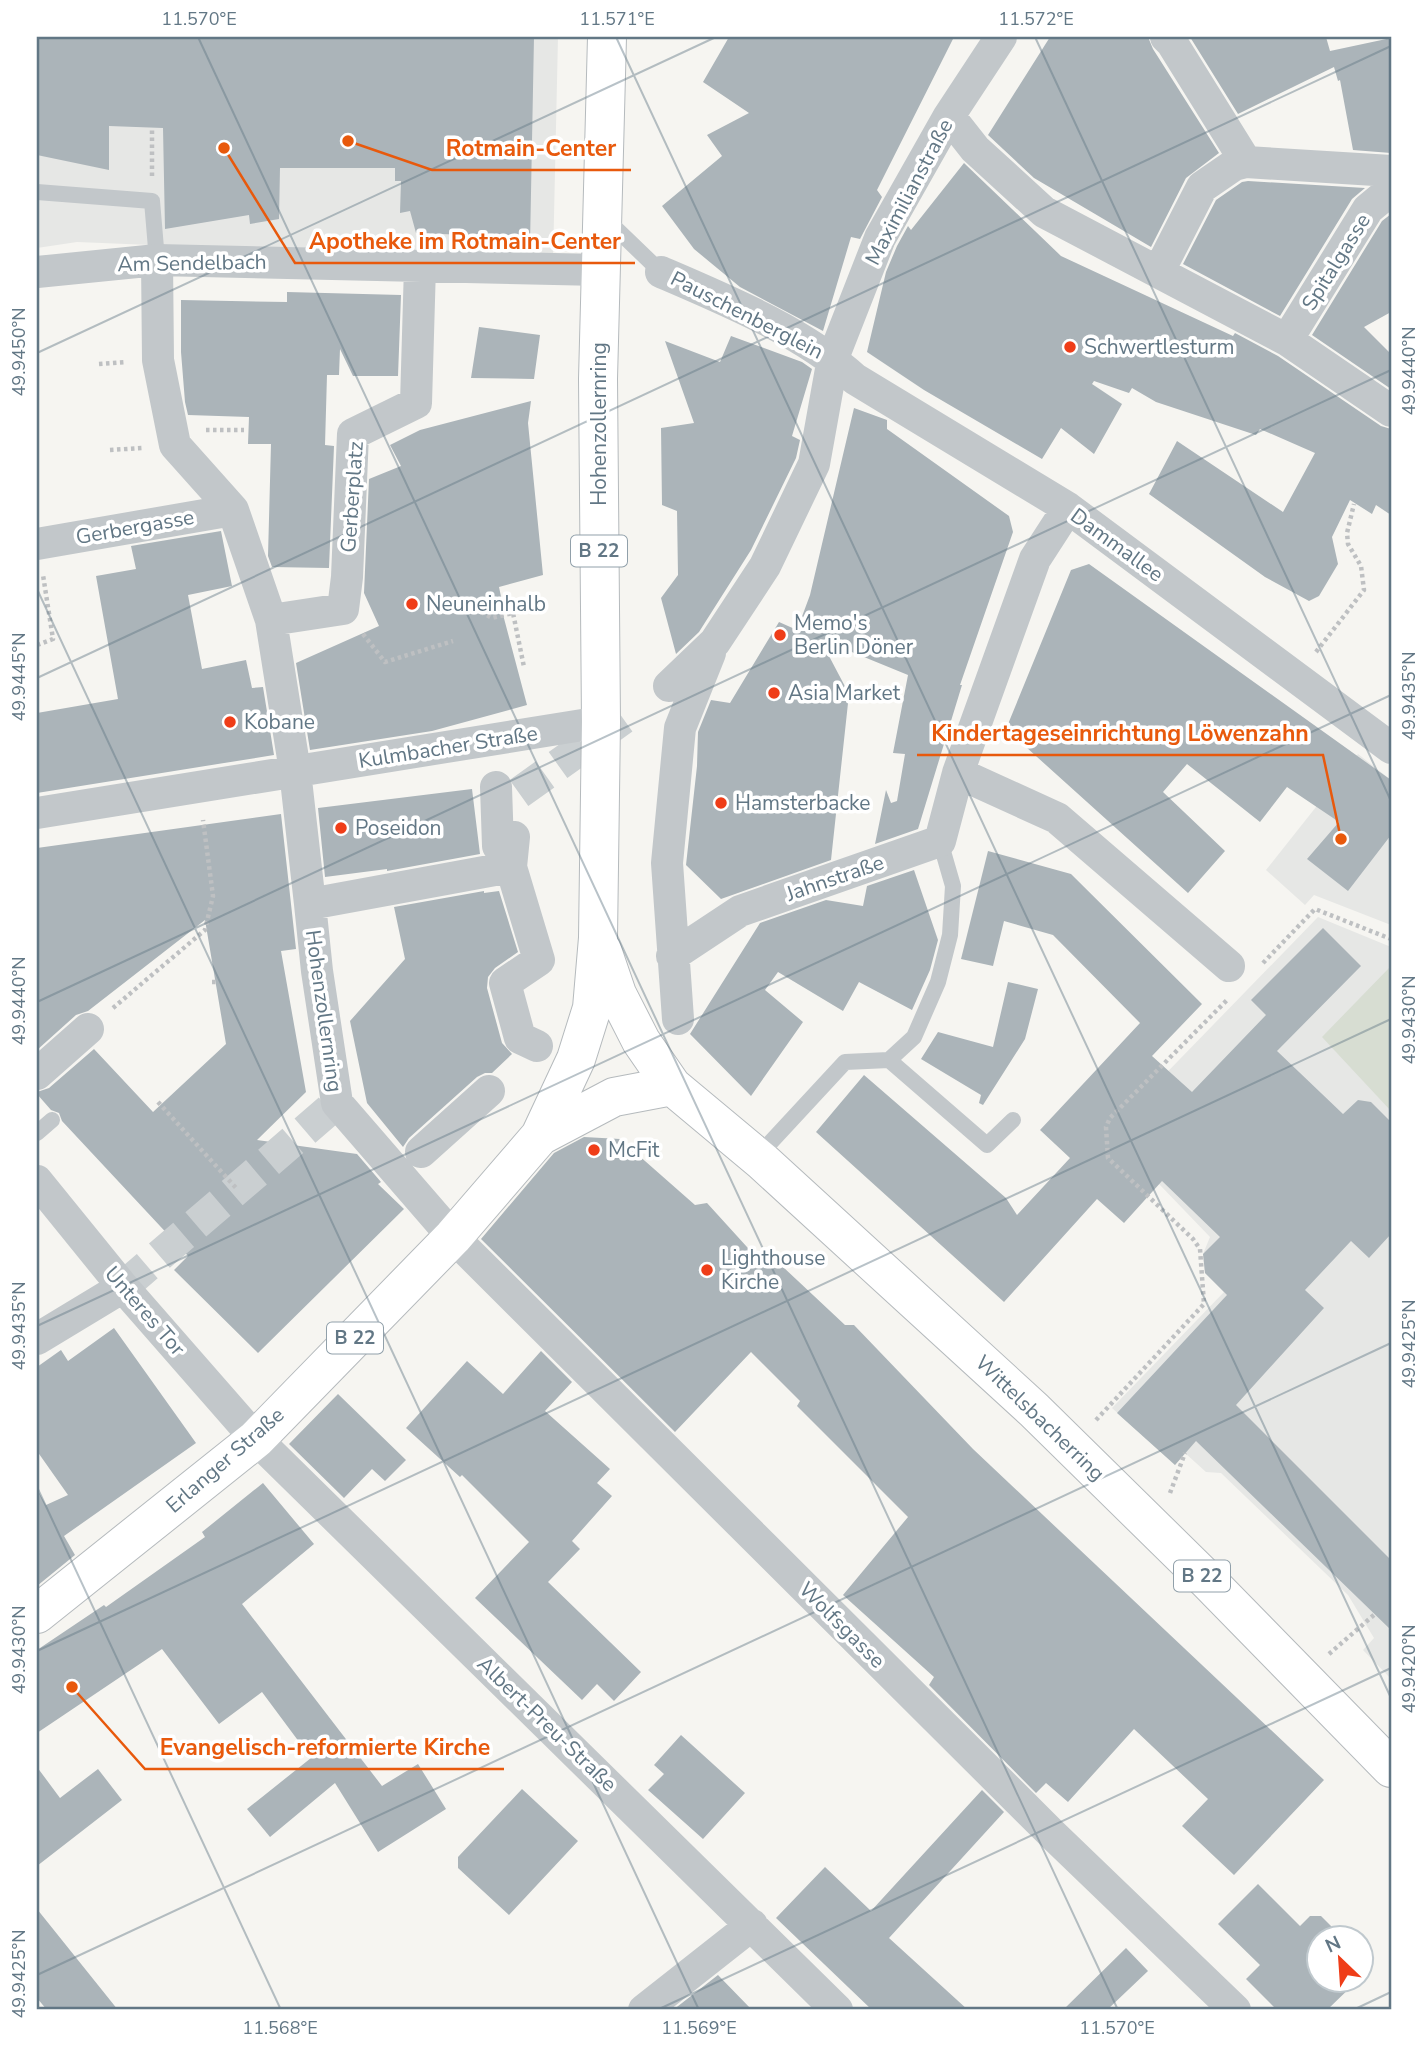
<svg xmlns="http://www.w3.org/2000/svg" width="1428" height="2047" viewBox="0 0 1428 2047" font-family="'Nunito Sans',sans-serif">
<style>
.built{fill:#e6e7e5}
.green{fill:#d7ddd2}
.building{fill:#abb4b9}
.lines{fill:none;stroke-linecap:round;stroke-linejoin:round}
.street-tunnel{stroke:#cacfd1;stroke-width:32;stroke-dasharray:32 16;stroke-linecap:butt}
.primary-casing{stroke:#b5babd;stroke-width:40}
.path{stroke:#bec0c2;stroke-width:4.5;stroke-dasharray:3.5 3.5;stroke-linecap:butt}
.lane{stroke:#c2c7ca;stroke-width:16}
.street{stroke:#c2c7ca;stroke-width:32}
.primary{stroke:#fff;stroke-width:38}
.ticks{fill:none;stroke:#627785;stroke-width:2;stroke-opacity:0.45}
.poi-dot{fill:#ef3d18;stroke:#fff;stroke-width:2.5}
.labels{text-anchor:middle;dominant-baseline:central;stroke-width:7;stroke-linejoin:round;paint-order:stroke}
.shield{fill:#fff;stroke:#91a0aa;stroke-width:2}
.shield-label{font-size:19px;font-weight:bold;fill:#627785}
.street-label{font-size:21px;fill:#627785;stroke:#fff}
.poi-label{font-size:21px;fill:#627785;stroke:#fff;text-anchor:start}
.leader{fill:none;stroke:#e8590c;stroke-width:2.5}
.callout-dot{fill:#e8590c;stroke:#fff;stroke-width:2.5}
.callout-label{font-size:23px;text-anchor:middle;font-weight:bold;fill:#e8590c;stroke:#fff;stroke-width:7;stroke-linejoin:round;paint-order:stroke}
.neatline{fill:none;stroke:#627785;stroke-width:2.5}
.ticks-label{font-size:18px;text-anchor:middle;fill:#627785}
</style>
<rect width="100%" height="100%" fill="#f6f5f1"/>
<path class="built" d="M37 37H558L553 261 77 242 37 248Z
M1358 754 1391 780V925L1314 895 1305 905 1266 870Z
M1318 917 1391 947V1679L1363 1650 1374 1638 1348 1595 1221 1473 1206 1472 1185 1453 1175 1465 1112 1408 1224 1292 1205 1273 1203 1254 1210 1237 1109 1132Z"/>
<path class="green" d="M1391 966V1111L1322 1037Z"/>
<path class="building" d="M37 37H534L530 245 466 243 467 235 416 233 410 211 400 213 401 181H395V168H280L279 219 250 224 249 215 165 229 163 128 109 126V170L37 155Z
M729 37H954L877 190 882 197 860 239 851 237 823 331 740 287 694 249 662 206 722 156 707 135 749 113 703 82Z
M1050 37H1148L1153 49 1219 153 1186 178 1151 247 1034 178 988 135Z
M1190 37H1326L1330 51 1391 38V153L1353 150 1340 80 1338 81 1334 67 1238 114Z
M964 163 1061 256 1233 336 1235 333 1278 356 1381 426 1391 429V515L1376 505 1372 514 1350 500 1332 537 1338 564 1319 596 1309 601 1265 577 1149 494 1177 441 1283 512 1315 453 1260 429 1256 435 1156 402 1132 388 1129 393 1094 381 1092 384 1122 404 1094 454 1061 428 1042 459 924 390 867 352 886 272 897 246 908 226 911 230Z
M1248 181 1365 188 1352 199 1280 316 1183 264 1216 200 1242 182Z
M1391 214V312L1364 327 1391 354V389L1312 335 1382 221Z
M287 292 401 295 398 376H353L340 349 339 375H327L325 445 334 446 329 568 272 567 268 556 271 444H248L249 417 188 415 185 402 181 352V300L287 302Z
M479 327 540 335 534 379 471 378Z
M731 336 802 362 812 369 792 436 800 440 796 458 751 550 699 632 676 654 661 598 678 575 677 511 662 505 661 428 694 423 665 341 720 362Z
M531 401 528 423 543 575 499 587 503 606 501 607 527 705 432 731 310 750 296 663 379 626 364 593 369 479 401 466 390 445 420 430Z
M854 408 887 420V429L1009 516 1013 532 960 685H962L918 829 875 844 886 790 891 803 897 801 905 754 893 753 908 675 820 639 849 694 831 860 721 899 686 865 697 766 698 732 711 700 730 703 779 622 797 630 810 595Z
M221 531 232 586 188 595 202 669 246 660 252 688 263 687 274 755 37 793V713L118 699 96 576 136 569 131 546Z
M1089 564 1391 780V835L1348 891 1307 859 1339 822 1287 787 1260 822 1187 764 1163 792 1225 851 1188 893 1006 729 1071 570Z
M472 789 480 854 387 871V869L325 877 318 808Z
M281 814 296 949 281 951 306 1092 257 1140 357 1154 381 1182 378 1184 404 1209 258 1353 174 1270 188 1256 62 1121 59 1113 51 1110 37 1094V1092L49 1088 94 1049 153 1112 226 1044 205 920 88 1011 76 1015 37 1050V848Z
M988 851 1071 874 1202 1004 1152 1056 1192 1092 1266 1015 1251 1000 1323 928 1361 966 1277 1051 1343 1114 1358 1100 1371 1102 1391 1122V1234L1369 1258 1351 1241 1305 1290 1324 1308 1236 1405 1391 1560V1630L1196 1441 1175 1465 1117 1413 1227 1295 1205 1273 1203 1254 1220 1237 1162 1181 1124 1223 1097 1199 1004 1302 816 1132 864 1075 1006 1198 1017 1215 1070 1158 1040 1130 1140 1023 1053 935 1004 921 993 966 961 959Z
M914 870 938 940 930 970 912 1010 859 982 843 1011 778 972 765 990 803 1022 751 1096 690 1034 760 923 826 900 863 906 867 886Z
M484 891V893L499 891 518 952 495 968 488 977 487 988 502 1043 512 1054 492 1073H485L477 1077 409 1138 403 1147 367 1103 350 1021 405 959 394 907Z
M1008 982 1038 989 1025 1039 983 1105 979 1103 981 1095 921 1059 938 1032 993 1047Z
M584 1137 620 1139 695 1205 707 1203 757 1258 779 1256 782 1266 845 1325H854L973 1449 1324 1780 1234 1875 1182 1826 1208 1799 1134 1729 1068 1802 1046 1783 1036 1793 929 1685 934 1677 843 1595 908 1517 797 1406 800 1401 751 1352 675 1432 481 1239 554 1153Z
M114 1328 196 1443 64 1536 75 1555 37 1586V1489L46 1505 68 1495 37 1451V1367L61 1350 68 1361Z
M541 1351 572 1382 545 1411 610 1469 597 1483 612 1496 572 1541 580 1549 548 1582 641 1672 614 1701 597 1684 582 1700 475 1598 529 1542 462 1475 460 1477 406 1428 467 1361 503 1394Z
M338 1394 406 1460 385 1481 372 1469 344 1498 289 1444Z
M263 1483 314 1544 242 1604 382 1786 418 1764 446 1809 378 1852 335 1783 270 1837 247 1809 311 1758 262 1692 219 1724 162 1649 37 1733V1650L104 1605 106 1607 205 1537 202 1532Z
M681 1735 745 1793 703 1839 648 1790 664 1774 654 1765Z
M37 1767 60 1798 98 1769 122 1800 37 1866Z
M522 1789 578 1841 509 1915 458 1868V1857Z
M982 1790 1004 1812 889 1938 968 2010H872L776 1918 825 1867 871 1911Z
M1258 1884 1300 1926 1310 1916H1321L1343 1938H1320V1980H1358L1327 2010H1277L1246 1979 1260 1965 1218 1924Z
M37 1909 118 2010H47L37 1998Z
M1126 1948 1148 1971 1107 2010H1063Z
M718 1975 752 2010H673Z"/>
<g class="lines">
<path class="street-tunnel" d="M519 793 628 715
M123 1287 337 1103"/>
<g class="primary-casing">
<path id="primary" d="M602 950 617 994 641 1041 672 1086 763 1162 1034 1410 1207 1580 1391 1768
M540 1136 614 1097 672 1086
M37 1614 256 1439 453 1237 540 1136 576 1059 592 1008 598 938 601 722 598 379 607 37"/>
</g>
<path class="path" d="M152 176V128
M99 364 126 362
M206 430H244
M110 450 142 448
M481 612 492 618 513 613 524 667
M363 634 385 662 453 641
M37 645 53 639 43 575
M1316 652 1364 590 1361 566 1348 544 1347 533 1354 504
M1263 963 1315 909 1391 939
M212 982H216
M113 1008 205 930 213 896 203 820
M158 1102 237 1189
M1096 1420 1204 1304 1200 1249 1193 1239 1108 1158 1106 1127 1110 1118 1227 1000
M1170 1493 1185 1453
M1329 1654 1375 1614"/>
<path class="lane" d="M37 192 152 201 157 260
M607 220 661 272
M940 841 953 886 950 935 938 982 914 1037 889 1060 987 1145 1013 1120
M37 1133 52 1120
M757 1157 845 1062 889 1060"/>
<path class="street" d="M1166 37 1172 43 1246 162
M949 116 975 149 1044 212 1287 340 1391 411
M157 260 158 360 175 445 233 510 271 620 295 771 310 904
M1159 271 1202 187 1234 165 1246 162 1391 171
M37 272 157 260 600 270
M661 272C726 300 804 332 855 379L1068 508 1391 748
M1287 340 1368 209 1391 190
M37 544 233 510
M271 620 343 609 347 577 353 434 416 403 420 266
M669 686 715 642 765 566 814 464 833 358 880 238 949 116 1001 37
M958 773 1057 818 1229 966
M496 787 498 846 513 847
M37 813 601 722
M514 837 511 867 539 960 505 983 520 1038 537 1046
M511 867 310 904 317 971 337 1103 453 1237 1051 1833 1235 2010
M672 956 740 911 940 841 958 773 1035 559 1068 508
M678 1019 667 863 680 728 710 653
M37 1074 88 1029
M421 1152 489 1091
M37 1181 123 1287 256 1439 837 2010
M37 1339 123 1287
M644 2010 752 1925"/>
<use href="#primary" class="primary"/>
</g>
<path class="ticks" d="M198 37 1118 2010M616 37 1391 1698M1035 37 1391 801M37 353 716 37M37 589 699 2010M37 678 1391 46M37 1002 1391 370M37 1326 1391 695M37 1487 281 2010M37 1651 1391 1019M37 1975 1391 1343M657 2010 1391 1668M1353 2010 1391 1992"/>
<g class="poi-dot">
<circle cx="1070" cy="347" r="7"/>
<circle cx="412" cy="604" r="7"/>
<circle cx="780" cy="635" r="7"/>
<circle cx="774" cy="693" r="7"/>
<circle cx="230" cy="722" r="7"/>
<circle cx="721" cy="803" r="7"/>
<circle cx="341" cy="828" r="7"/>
<circle cx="594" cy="1150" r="7"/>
<circle cx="707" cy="1270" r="7"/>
</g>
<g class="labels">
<g class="shield">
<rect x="571" y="535.5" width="56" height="31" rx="5"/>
<rect x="327" y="1322.5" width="56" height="31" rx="5"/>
<rect x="1174" y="1560.5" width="56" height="31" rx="5"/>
</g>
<g class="shield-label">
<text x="599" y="551">B 22</text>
<text x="355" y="1338">B 22</text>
<text x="1202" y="1576">B 22</text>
</g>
<g class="street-label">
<text transform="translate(909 192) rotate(-62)">Maximilianstraße</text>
<text transform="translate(1336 262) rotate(-58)">Spitalgasse</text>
<text transform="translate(192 263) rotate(-1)">Am Sendelbach</text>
<text transform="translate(747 315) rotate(27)">Pauschenberglein</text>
<text transform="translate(599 424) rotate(-90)">Hohenzollernring</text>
<text transform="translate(352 497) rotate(-86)">Gerberplatz</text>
<text transform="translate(135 527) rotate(-10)">Gerbergasse</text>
<text transform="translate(1117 545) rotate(36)">Dammallee</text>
<text transform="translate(448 747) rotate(-9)">Kulmbacher Straße</text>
<text transform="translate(835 878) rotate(-19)">Jahnstraße</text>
<text transform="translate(324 1011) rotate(82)">Hohenzollernring</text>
<text transform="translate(145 1311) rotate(49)">Unteres Tor</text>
<text transform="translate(1040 1418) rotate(44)">Wittelsbacherring</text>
<text transform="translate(225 1460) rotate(-41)">Erlanger Straße</text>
<text transform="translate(842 1625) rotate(45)">Wolfsgasse</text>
<text transform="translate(547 1724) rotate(44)">Albert-Preu-Straße</text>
</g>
<g class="poi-label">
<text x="1084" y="347">Schwertlesturm</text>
<text x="426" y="604">Neuneinhalb</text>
<text x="794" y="623">Memo's<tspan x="794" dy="24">Berlin Döner</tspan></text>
<text x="788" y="693">Asia Market</text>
<text x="244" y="722">Kobane</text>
<text x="735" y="803">Hamsterbacke</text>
<text x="355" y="828">Poseidon</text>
<text x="608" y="1150">McFit</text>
<text x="721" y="1258">Lighthouse<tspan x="721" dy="24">Kirche</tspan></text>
</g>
</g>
<path class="leader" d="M348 141L432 170H631M224 148L295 263H635M1341 839L1323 755H917M72 1687L145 1769H504"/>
<g class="callout-dot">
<circle cx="348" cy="141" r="7"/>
<circle cx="224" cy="148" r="7"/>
<circle cx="1341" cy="839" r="7"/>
<circle cx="72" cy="1687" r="7"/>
</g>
<g class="callout-label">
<text x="531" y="156">Rotmain-Center</text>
<text x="465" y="249">Apotheke im Rotmain-Center</text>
<text x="1120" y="741">Kindertageseinrichtung Löwenzahn</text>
<text x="325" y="1755">Evangelisch-reformierte Kirche</text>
</g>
<rect width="1428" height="2047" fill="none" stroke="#ffffff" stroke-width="77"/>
<g transform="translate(1340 1959) rotate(335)"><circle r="33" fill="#ffffff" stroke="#c0c9ce" stroke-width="2"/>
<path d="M0-5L12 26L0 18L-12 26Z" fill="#ef3d18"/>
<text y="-10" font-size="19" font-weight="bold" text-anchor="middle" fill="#627785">N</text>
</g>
<rect x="38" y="38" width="1352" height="1970" class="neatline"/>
<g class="ticks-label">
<text x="199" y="25">11.570°E</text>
<text x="617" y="25">11.571°E</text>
<text x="1036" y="25">11.572°E</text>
<text transform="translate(19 352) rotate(-90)" y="6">49.9450°N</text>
<text transform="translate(1409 371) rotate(-90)" y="6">49.9440°N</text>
<text transform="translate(19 677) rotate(-90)" y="6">49.9445°N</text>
<text transform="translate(1409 696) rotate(-90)" y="6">49.9435°N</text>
<text transform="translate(19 1001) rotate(-90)" y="6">49.9440°N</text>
<text transform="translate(1409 1020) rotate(-90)" y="6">49.9430°N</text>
<text transform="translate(19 1326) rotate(-90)" y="6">49.9435°N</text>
<text transform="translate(1409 1344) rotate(-90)" y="6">49.9425°N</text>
<text transform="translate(19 1650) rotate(-90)" y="6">49.9430°N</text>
<text transform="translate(1409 1669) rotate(-90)" y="6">49.9420°N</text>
<text transform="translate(19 1974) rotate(-90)" y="6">49.9425°N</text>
<text x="280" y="2034">11.568°E</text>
<text x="699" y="2034">11.569°E</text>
<text x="1117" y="2034">11.570°E</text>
</g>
</svg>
